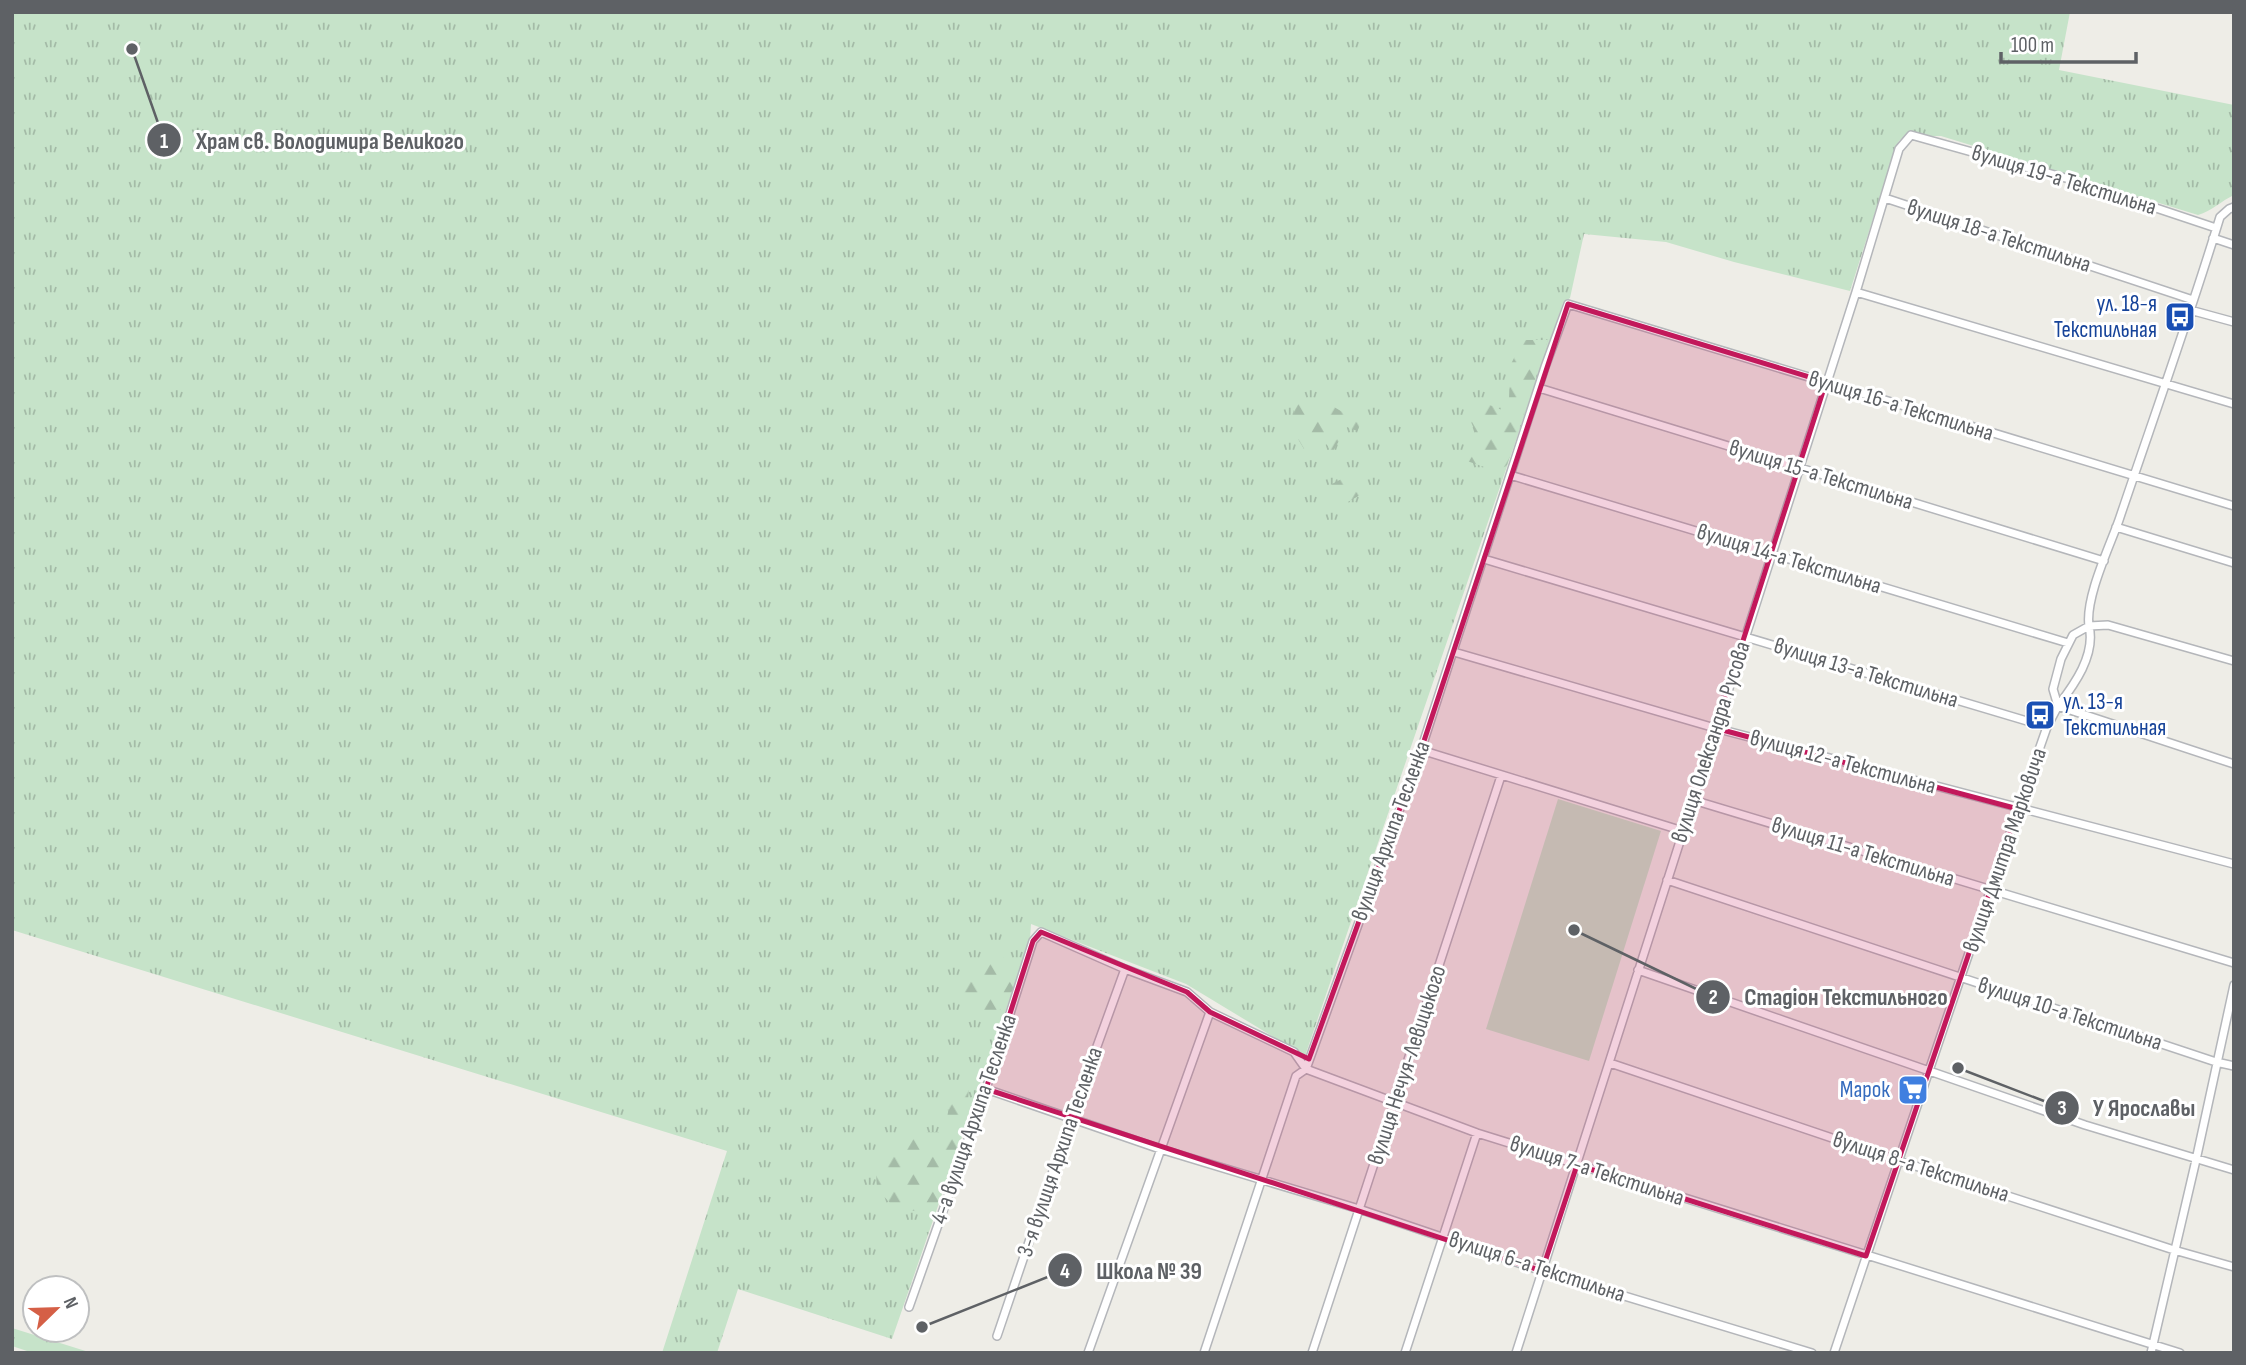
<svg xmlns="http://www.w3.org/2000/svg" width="2246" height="1365" viewBox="0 0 2246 1365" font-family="'Sofia Sans Condensed',sans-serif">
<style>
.grass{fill:url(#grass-tufts)}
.forest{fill:url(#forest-firs)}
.pitch{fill:#c6e3c9}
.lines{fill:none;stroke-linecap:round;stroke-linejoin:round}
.minor-casing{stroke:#b4b6ba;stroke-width:10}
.minor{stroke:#fff;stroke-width:7}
.marked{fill:#c2185b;fill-opacity:0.2;stroke:#c2185b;stroke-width:5;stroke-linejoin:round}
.labels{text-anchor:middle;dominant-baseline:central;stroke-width:6;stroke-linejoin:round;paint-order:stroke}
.street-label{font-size:23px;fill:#5e6165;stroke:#fff}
.transit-label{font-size:23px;fill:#164399;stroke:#fff;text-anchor:end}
.shop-label{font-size:23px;fill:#366cbe;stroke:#fff;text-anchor:end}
.leader{fill:none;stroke:#5e6165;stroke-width:2.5}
.callout-dot{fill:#5e6165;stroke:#fff;stroke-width:2.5}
.mark-label{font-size:21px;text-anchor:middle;font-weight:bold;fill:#fff}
.callout-label{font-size:24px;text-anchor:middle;font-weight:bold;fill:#5e6165;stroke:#fff;stroke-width:6;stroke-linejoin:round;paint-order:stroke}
</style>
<defs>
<pattern id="grass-tufts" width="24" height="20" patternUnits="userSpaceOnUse" patternTransform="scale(1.75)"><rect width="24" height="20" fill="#c6e3c9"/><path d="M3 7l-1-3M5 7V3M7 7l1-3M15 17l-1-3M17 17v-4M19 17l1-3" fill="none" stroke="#a4bba7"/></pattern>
<pattern id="forest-firs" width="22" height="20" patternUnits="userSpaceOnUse" patternTransform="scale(1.75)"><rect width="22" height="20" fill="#c6e3c9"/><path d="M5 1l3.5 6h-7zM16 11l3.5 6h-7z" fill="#a4bba7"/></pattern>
</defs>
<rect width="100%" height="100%" fill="#eeede7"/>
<path class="grass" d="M12 12H2070L2059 70 2234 105V195C2221 201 2212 211 2198 215L1941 136H1921L1910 132 1899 141 1894 153 1850 291 1734 262 1666 242 1584 234 1570 298 1563 303 1305 1056 1186 984 1031 924 1030 940 892 1339 738 1289 717 1353H662L727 1151 12 930Z
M12 1328 92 1353H33L12 1346Z"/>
<path class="forest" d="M1523 340H1548L1507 465 1499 472 1467 461 1477 436 1463 403 1480 401 1502 410 1509 399 1510 366Z
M1295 400 1329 404 1361 423 1357 431 1347 427 1332 453 1323 438 1304 449 1292 429Z
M1355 472 1362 480V494L1346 503 1326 495 1330 485Z
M995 955 1020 963C1014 985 1011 1007 989 1017L974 1011 959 987C966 962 969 958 995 955Z
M961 1079 969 1085 967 1118 933 1216 892 1205 877 1189 876 1173C898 1145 900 1132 940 1132L947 1118 952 1089Z"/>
<path class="pitch" d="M1558 799 1661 831 1589 1061 1486 1029Z"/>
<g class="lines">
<g class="minor-casing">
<path id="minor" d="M1885 198 2193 300
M2213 238 2234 245
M1856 292 2234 404
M2190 310 2234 322
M1539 388 2104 561
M1510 475 2068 643
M2116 527 2234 563
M1484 559 2047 727
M1454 652 1715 728 2234 864
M2234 661 2108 625 2089 626C2096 655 2074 685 2058 706L2234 764
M1421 750 1683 831
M1693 800 2234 963
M1667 880 2216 1062 2234 1066
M1638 970 2085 1125 2234 1170
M1610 1063 1897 1160 2174 1250 2234 1267
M986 1089 1160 1149 1359 1209 1542 1271 1812 1353
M909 1307 986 1089 1033 941 1041 932 1125 969 1187 992 1210 1012 1294 1052 1306 1069 1477 1133 2180 1353
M997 1336 1071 1118 1125 969
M1088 1353 1210 1012
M1204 1353 1296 1076 1306 1069 1421 750 1545 367 1568 304 2234 506
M1312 1353 1501 776
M1405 1353 1477 1133
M1516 1353 1856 292 1899 149 1911 135 2069 179 2216 228
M1834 1353C1904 1144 1974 935 2047 727L2058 706 2053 689 2061 659 2073 635 2089 626C2085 598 2109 548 2119 520 2153 419 2189 319 2220 217L2229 209 2234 207
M2151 1353 2196 1160 2234 985"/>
</g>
<use href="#minor" class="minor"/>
</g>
<path class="marked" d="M1568 304 1826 382 1715 728 2018 809 1866 1256 1577 1165 1542 1271 986 1089 1033 941 1041 932 1187 992 1210 1012 1309 1059 1421 750Z"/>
<defs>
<g id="bus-square" transform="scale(1.575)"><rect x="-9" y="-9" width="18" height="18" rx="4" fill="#1a4fb4" stroke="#fff"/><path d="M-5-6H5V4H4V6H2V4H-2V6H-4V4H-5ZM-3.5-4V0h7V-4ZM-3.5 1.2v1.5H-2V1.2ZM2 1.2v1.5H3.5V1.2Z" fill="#fff"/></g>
<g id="supermarket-square" transform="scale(1.575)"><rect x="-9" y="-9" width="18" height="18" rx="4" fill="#3f7fe0" stroke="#fff"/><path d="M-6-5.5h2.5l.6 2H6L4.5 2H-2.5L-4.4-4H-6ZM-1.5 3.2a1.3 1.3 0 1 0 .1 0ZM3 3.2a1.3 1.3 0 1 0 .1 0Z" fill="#fff"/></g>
</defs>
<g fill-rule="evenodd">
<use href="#bus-square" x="2180" y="317"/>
<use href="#bus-square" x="2040" y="715"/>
<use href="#supermarket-square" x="1913" y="1090"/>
</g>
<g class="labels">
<g class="street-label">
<text transform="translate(2064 180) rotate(17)">вулиця 19-а Текстильна</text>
<text transform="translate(1999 236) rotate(18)">вулиця 18-а Текстильна</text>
<text transform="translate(1901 406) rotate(17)">вулиця 16-а Текстильна</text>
<text transform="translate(1821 475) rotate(17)">вулиця 15-а Текстильна</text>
<text transform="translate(1789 559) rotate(17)">вулиця 14-а Текстильна</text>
<text transform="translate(1866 673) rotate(17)">вулиця 13-а Текстильна</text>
<text transform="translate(1711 742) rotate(-72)">вулиця Олександра Русова</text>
<text transform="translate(1843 762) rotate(15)">вулиця 12-а Текстильна</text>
<text transform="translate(1391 831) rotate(-70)">вулиця Архипа Тесленка</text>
<text transform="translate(2005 850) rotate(-71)">вулиця Дмитра Марковича</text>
<text transform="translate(1863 852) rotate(17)">вулиця 11-а Текстильна</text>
<text transform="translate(2070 1014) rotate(18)">вулиця 10-а Текстильна</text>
<text transform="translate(1407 1065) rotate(-72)">вулиця Нечуя-Левицького</text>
<text transform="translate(974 1119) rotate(-71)">4-а вулиця Архипа Тесленка</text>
<text transform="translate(1060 1152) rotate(-71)">3-я вулиця Архипа Тесленка</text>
<text transform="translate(1921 1167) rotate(18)">вулиця 8-а Текстильна</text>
<text transform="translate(1597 1171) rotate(18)">вулиця 7-а Текстильна</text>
<text transform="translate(1537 1267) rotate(18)">вулиця 6-а Текстильна</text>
</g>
<g class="transit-label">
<text x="2157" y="304">ул. 18-я<tspan x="2157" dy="26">Текстильная</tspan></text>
<text x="2063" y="702" text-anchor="start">ул. 13-я<tspan x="2063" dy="26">Текстильная</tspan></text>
</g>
<g class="shop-label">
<text x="1890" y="1090">Марок</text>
</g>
</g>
<path class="leader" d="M132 49L164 140M1574 930L1713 997M1958 1068L2062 1108M922 1327L1065 1270"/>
<g class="callout-dot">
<circle cx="132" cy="49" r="7"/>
<circle cx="1574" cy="930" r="7"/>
<circle cx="1958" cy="1068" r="7"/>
<circle cx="922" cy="1327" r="7"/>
<circle cx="164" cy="140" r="18"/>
<circle cx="1713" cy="997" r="18"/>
<circle cx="2062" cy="1108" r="18"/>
<circle cx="1065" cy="1270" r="18"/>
</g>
<g class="mark-label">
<text x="164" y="148">1</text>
<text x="1713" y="1004">2</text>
<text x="2062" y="1115">3</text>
<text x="1065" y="1278">4</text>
</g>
<g class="callout-label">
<text x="330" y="149">Храм св. Володимира Великого</text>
<text x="1846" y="1005">Стадіон Текстильного</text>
<text x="2144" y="1116">У Ярославы</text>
<text x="1149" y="1279">Школа № 39</text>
</g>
<rect width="2246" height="1365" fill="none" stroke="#5e6165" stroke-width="28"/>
<g transform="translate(56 1309) rotate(67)"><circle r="33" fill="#ffffff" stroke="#bfc0c1" stroke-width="2"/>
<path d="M0-5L12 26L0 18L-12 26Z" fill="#d55f46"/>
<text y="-10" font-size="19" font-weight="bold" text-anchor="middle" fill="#5e6165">N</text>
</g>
<path d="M2001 52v10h135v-10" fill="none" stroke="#5e6165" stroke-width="3.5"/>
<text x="2011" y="52" font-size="21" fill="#5e6165" stroke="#ffffff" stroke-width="5" paint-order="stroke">100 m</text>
</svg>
